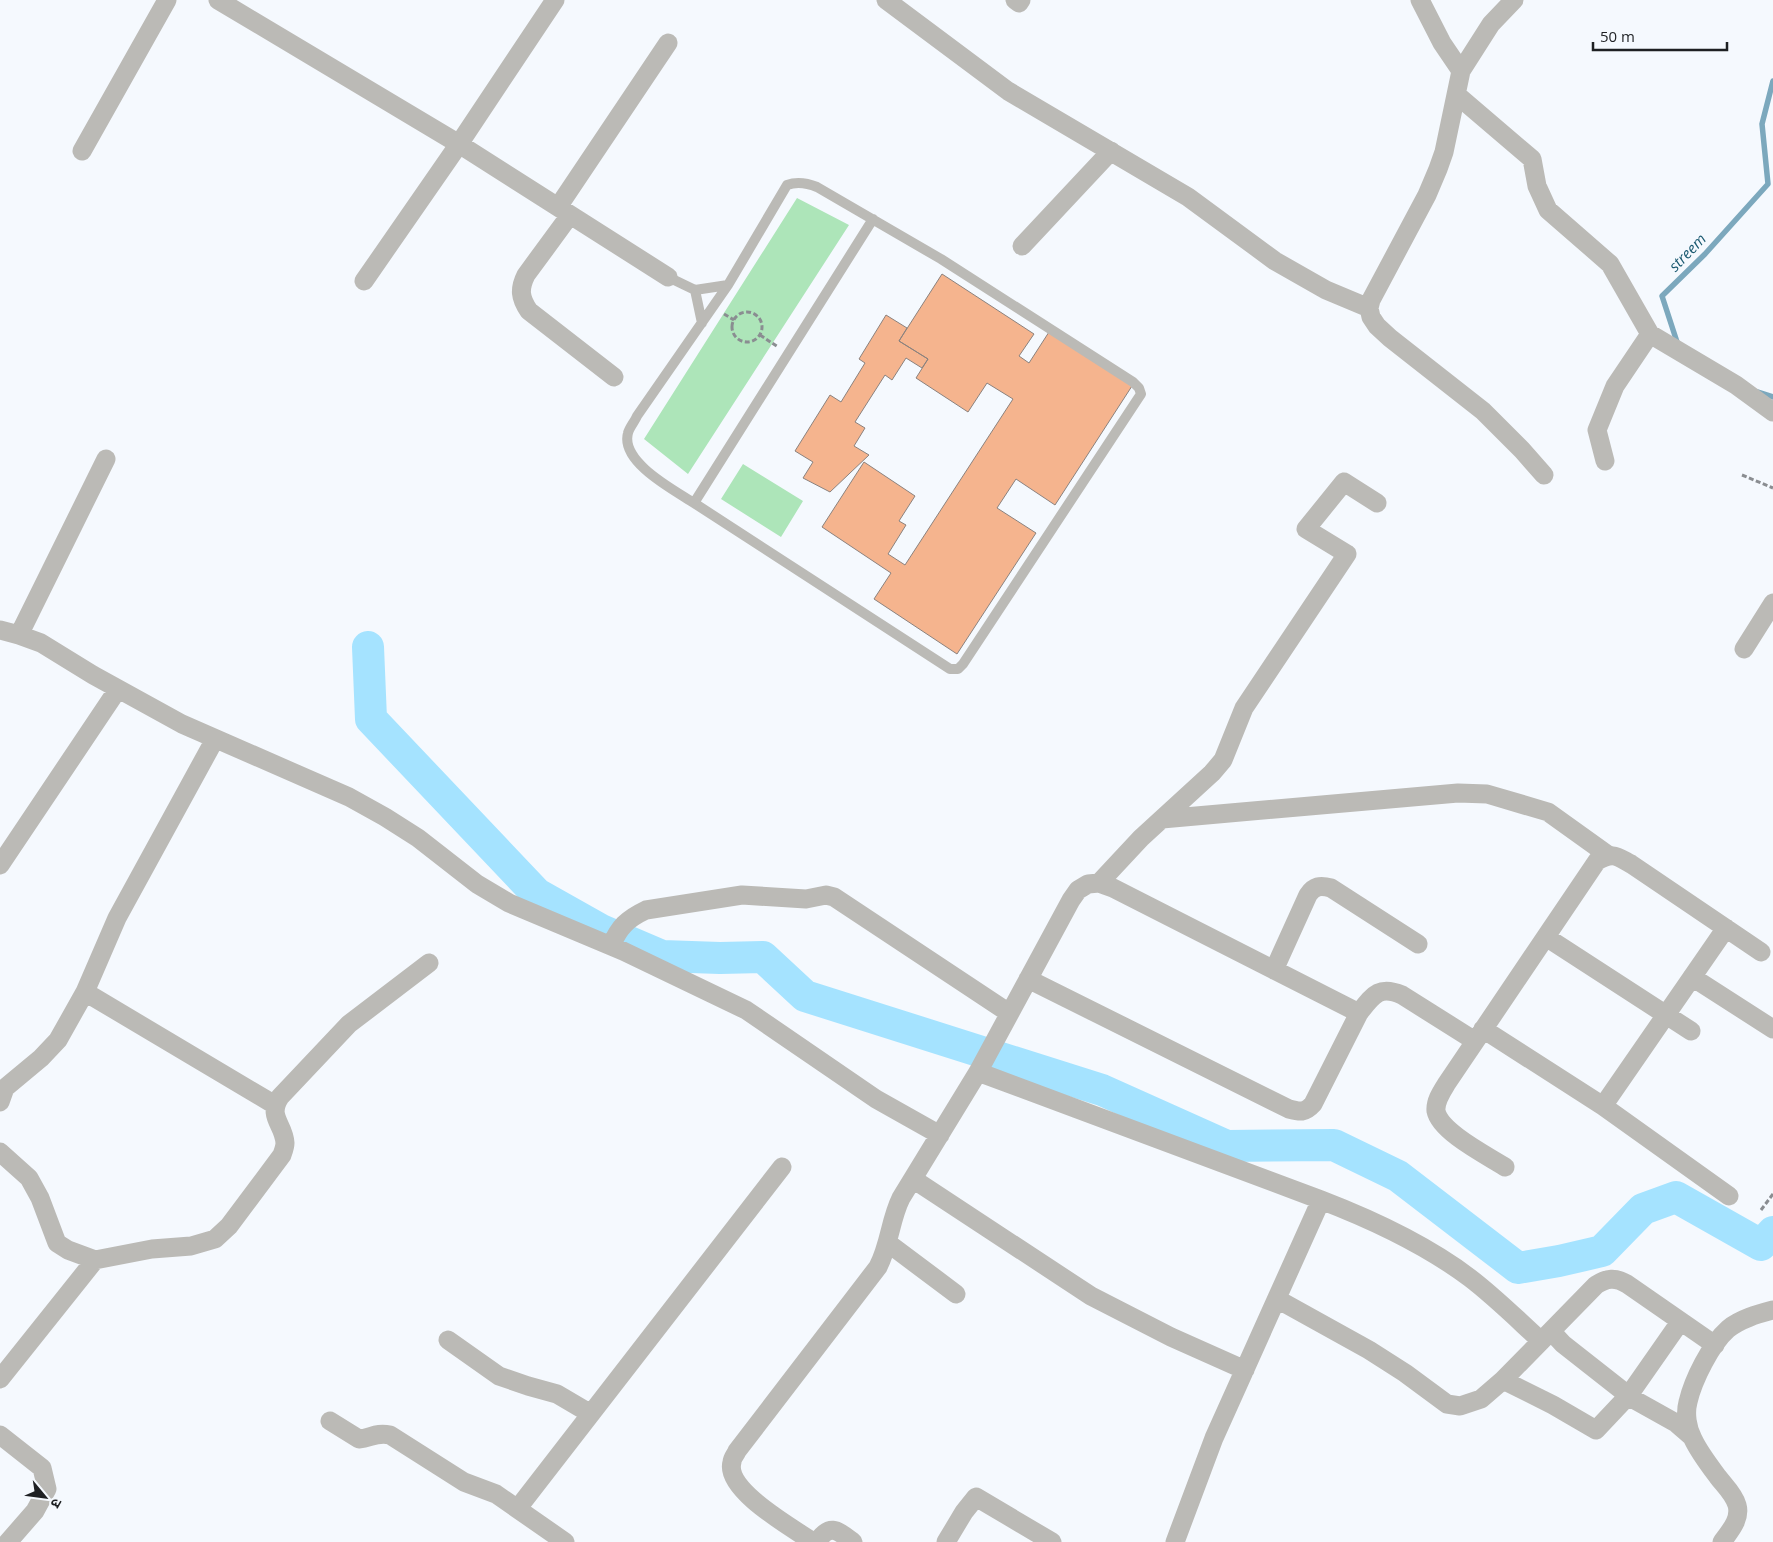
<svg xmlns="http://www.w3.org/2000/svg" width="1773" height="1542" viewBox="0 0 1773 1542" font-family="'Open Sans','Noto Sans Devanagari',sans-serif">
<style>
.green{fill:#ade5b9}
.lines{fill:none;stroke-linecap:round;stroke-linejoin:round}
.stream{stroke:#7ca8bd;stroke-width:5.5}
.river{stroke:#a5e3ff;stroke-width:32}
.building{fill:#f5b48e;stroke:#8b827e}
.path{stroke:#8a8d91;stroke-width:3;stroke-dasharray:5 2.5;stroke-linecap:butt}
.service{stroke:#bbbab6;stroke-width:10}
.minor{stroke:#bbbab6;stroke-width:19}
.labels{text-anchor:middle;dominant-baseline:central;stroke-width:4;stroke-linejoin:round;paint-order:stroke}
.water-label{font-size:15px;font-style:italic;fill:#1a5970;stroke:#f5f9fe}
</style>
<rect width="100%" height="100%" fill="#f5f9fe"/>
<path class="green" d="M797 198 849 225 688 474 644 439Z
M743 464 803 501 781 537 721 499Z"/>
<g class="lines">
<path class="stream" d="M1678 345 1662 296 1705 254 1768 184 1762 124 1773 81
M1758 392 1773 397"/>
<path class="river" d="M368 647 371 719 537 894 601 930 662 956 720 958 763 957 805 996 1102 1090 1227 1146 1334 1145 1398 1176 1518 1268 1559 1261 1602 1251 1643 1209 1676 1197 1761 1245 1773 1232"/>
</g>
<path class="building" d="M942 274 1034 334 1019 356 1029 363 1049 332 1132 386 1055 505 1016 479 997 508 1036 533 957 654 874 599 891 573 822 527 864 462 915 496 899 521 906 525 888 554 905 565 1013 399 987 383 968 412 916 378 928 359 899 341Z
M886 315 907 328 899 341 928 359 922 368 906 358 892 380 885 375 855 422 865 428 854 446 869 455 830 492 803 478 813 462 795 451 830 395 841 402 865 363 859 359Z"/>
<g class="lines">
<path class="path" d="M732 327a15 15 0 1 1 30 0a15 15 0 1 1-30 0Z
M724 314 734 320
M760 335 778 347
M1742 475 1773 488
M1761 1210 1773 1194"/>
<path class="service" d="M668 277 695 290 728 285 787 185C798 181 807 183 817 187L941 259 1133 382 1139 388 1141 394 963 664 958 669H950L694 503
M728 285 637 416C635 421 629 428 628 433 620 462 674 490 694 503L873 219
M695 290 702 323"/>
<path class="minor" d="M218 0 459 144 668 277
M886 0 1008 91 1188 197 1275 261 1326 290 1369 308
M1015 0 1019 3 1021 0
M1420 0 1442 43 1461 71 1491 24 1514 0
M1461 71 1444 152 1438 169 1427 195 1371 300 1369 308 1371 317 1377 326 1390 338 1483 411 1522 450 1544 475
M1457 95 1532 159 1537 186 1548 210 1610 264 1650 334 1615 386 1597 430 1605 461
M82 151 167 0
M558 207 668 43
M570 215 526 275C519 289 520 298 529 311L614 377
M1022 246 1111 151
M364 281 459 144 555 0
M1650 334 1736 385 1773 412
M0 630 19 635 41 643 93 675 182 724 349 797 385 817 418 838 477 884 509 903 623 951 746 1010 876 1099 940 1135
M19 635 106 459
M1744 649 1773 603
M1162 819 1458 793 1487 794 1548 812 1608 855
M0 865 118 689
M1099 883 1141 838 1212 773 1223 760 1244 708 1347 554 1306 529 1344 482 1377 503
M1546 937 1691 1031
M611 946C619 927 627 919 646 910L742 895 806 899 826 895 834 897 1009 1013
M1274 970 1308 895C1314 886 1320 885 1331 888L1418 944
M1692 977 1773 1029
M1028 979 1289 1109C1300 1112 1305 1113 1313 1104L1359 1013
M85 992 275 1105
M1483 1029 1603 1106 1729 1196
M978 1072 1321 1200C1373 1220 1425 1244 1470 1278 1495 1297 1518 1320 1541 1341
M0 1102 5 1088 41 1058 58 1040 85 992 117 918 215 739
M1603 1106 1726 928
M0 1152 29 1178 40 1198 57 1243 68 1250 95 1260 152 1249 191 1246 215 1239 229 1226 282 1155C283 1152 285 1147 285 1143 284 1124 267 1117 280 1097L349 1024 429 963
M1505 1167C1488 1156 1440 1132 1436 1111 1435 1101 1442 1091 1447 1083L1597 861C1614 852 1616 856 1631 864L1761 952
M913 1179 1091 1296 1171 1337 1245 1370
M888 1243 956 1294
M1277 1299 1369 1350 1405 1373 1447 1404 1460 1406 1481 1399 1503 1380 1596 1285C1607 1278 1615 1277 1627 1284L1715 1345
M1551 1331 1563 1344 1633 1399 1676 1423 1691 1436
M448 1340 499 1376 528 1386 557 1394 591 1414
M0 1379 95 1260
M1503 1380 1553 1405 1596 1430 1629 1395 1680 1322
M330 1421 359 1439C371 1438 376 1432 390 1435L464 1482 496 1494 565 1542
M0 1435 42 1468 47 1489 35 1511 8 1542
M518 1508 782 1167
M813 1542C793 1528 724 1490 732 1462 732 1458 736 1454 737 1451L878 1267C890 1244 890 1220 901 1198L978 1072 1071 900 1078 890 1088 884 1099 883 1113 888 1359 1013C1373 995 1379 985 1402 995L1475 1041
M817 1542C830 1523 837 1530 853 1542
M946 1542 964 1512 976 1497 1052 1542
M1175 1542 1214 1438 1321 1200
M1722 1542C1730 1531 1741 1519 1737 1505 1734 1494 1724 1485 1718 1477 1709 1465 1699 1452 1693 1439 1687 1428 1685 1413 1688 1402 1693 1380 1711 1344 1728 1329 1740 1319 1758 1314 1773 1310"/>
</g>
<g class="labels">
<g class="water-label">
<text transform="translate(1687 252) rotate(-46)">streem</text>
</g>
</g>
<g transform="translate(45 1497) rotate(119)" stroke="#f5f9fe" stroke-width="4" paint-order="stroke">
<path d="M0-4L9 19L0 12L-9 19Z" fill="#1e2023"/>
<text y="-8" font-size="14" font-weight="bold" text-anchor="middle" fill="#1e2023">उ</text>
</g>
<path d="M1593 42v8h134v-8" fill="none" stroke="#1e2023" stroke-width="2.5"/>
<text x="1600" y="42" font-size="15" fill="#1e2023" stroke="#f5f9fe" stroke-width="4" paint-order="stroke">50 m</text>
</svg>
